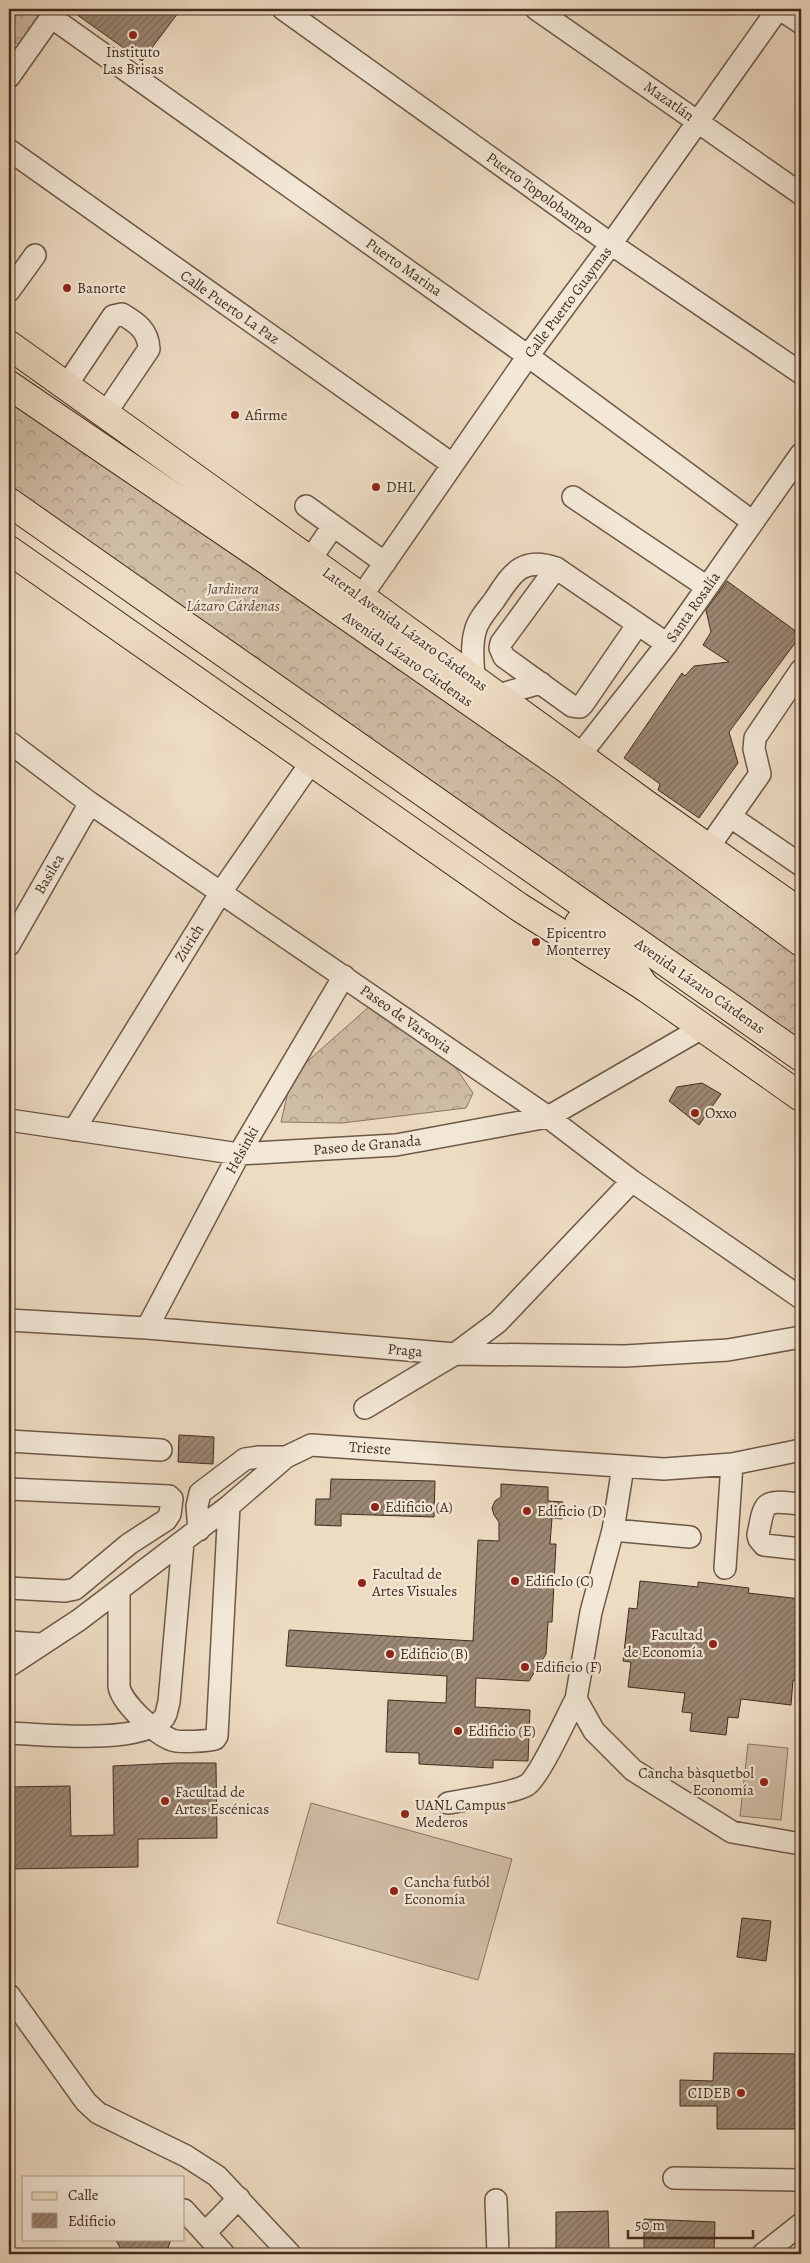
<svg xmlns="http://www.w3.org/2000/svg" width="810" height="2263" viewBox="0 0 810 2263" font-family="Alegreya,serif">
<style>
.grass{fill:#d0bda6;stroke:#897462}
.forest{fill:url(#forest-crowns);stroke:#897462}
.building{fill:url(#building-hatch);stroke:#422c1e}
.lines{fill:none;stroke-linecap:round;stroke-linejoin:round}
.minor-casing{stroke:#6d5847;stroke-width:24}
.major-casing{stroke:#422c1e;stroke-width:30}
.highway-casing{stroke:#422c1e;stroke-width:30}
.minor{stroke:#f3e8d7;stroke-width:21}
.major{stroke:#eddbc2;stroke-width:28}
.highway{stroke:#eddbc2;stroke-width:28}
.poi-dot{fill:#8f2418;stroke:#f3e8d7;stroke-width:2}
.labels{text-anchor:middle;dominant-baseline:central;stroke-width:4.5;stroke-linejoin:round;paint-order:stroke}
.poi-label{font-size:15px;fill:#422c1e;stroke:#f3e8d7;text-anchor:start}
.street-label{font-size:15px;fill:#422c1e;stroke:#f3e8d7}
.park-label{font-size:15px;font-style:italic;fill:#5e4939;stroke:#f3e8d7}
</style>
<defs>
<pattern id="forest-crowns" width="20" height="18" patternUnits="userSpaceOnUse" patternTransform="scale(1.25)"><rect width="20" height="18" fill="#d0bda6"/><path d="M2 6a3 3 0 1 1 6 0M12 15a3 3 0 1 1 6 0" fill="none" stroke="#aa9a87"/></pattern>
<pattern id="building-hatch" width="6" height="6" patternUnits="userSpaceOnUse" patternTransform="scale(1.25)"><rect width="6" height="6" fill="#9b8773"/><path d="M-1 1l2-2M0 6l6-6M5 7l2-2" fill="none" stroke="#806f5e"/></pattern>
</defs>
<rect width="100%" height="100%" fill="#eddbc2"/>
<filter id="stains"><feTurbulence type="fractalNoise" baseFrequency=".004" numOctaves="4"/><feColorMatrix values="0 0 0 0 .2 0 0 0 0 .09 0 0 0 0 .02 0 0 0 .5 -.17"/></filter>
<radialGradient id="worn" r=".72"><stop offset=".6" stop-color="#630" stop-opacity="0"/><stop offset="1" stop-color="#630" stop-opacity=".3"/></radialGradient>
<path class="grass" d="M748 1744 788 1748 781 1820 740 1816Z
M311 1803 512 1859 478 1980 277 1923Z"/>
<path class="forest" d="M9 9H43L19 45 9 38Z
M9 385 801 948V1043L9 502Z
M371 1005 447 1055 473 1093 466 1108 342 1123 281 1122 292 1075Z"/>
<path class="building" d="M69 9H181L142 61Z
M727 581 801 635 729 732 738 763 699 818 658 790 660 784 624 758 682 673 685 676 694 666 729 662 703 645 711 632 706 610Z
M702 1083 721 1094 699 1125 669 1101 677 1087Z
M179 1435 214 1437 213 1464 178 1462Z
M331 1479 435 1481 434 1517 341 1514V1526L315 1525 316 1499H330Z
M501 1484 548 1487V1501L563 1502 562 1519 552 1518 550 1544H556L552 1622H548L546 1654 529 1681 476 1678 475 1707 530 1710 528 1761 493 1760V1768L419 1764V1753L386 1752 388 1700 446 1703 447 1676 286 1666 289 1630 473 1641 478 1540 499 1541V1522L494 1515 492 1508 495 1501 501 1497Z
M640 1581 698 1587V1582L749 1588 748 1593 801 1599 799 1627H801V1681L793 1680 791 1705 741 1699 738 1718 728 1717 726 1735 690 1731 692 1713 682 1712 685 1693 628 1687 631 1662 623 1661 629 1608 637 1609Z
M175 1763H216L217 1838 138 1839V1867L9 1869V1787L70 1786 71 1836 114 1835 113 1766Z
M742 1918 771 1921 766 1961 737 1957Z
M714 2053 801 2054V2129H717V2106H680V2080L713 2081Z
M608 2211 609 2254H556V2212Z
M644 2219 715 2222 714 2254H644Z
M115 2239H171L166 2254H124Z"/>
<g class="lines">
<g class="minor-casing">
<path id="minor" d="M283 9 611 244 801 373
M536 9 801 194
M780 9 801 23
M51 17 528 356 753 522
M9 77 57 9
M9 150 452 464
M9 291 35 255
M66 386 113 316 122 314C137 323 148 330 149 349L105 414
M573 497 707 587
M306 506 385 563
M310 560 333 526
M556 568 501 643 500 648 504 657 572 706 580 707 583 704 638 624
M361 597 528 356 611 244 778 9
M474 678C473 663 471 646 475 632 477 621 486 611 493 602 511 576 520 555 556 568L667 644
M498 695 541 683
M9 742 90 803 548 1117 632 1181 801 1298
M580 755 667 644 801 454
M731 817 801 865
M708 848 760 774 754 749 755 738 801 670
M9 945 90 803
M9 1120 239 1154 396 1145 548 1117 702 1028
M74 1130 221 892 312 761
M9 1320 147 1328 455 1354 625 1356 728 1350 801 1337
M147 1328 239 1154 344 976
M365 1408 455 1354 498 1322 632 1181
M9 1441 161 1450
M623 1467 613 1530 690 1537
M9 1489 169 1496 172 1499 170 1514 166 1520 129 1544 75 1589 65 1591 9 1588
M801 1504C764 1501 765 1498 758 1535L759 1539 764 1545 801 1549
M199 1530 197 1506 200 1493 245 1459 258 1457H286
M613 1530 591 1612 576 1699 594 1731 633 1770 732 1832 801 1844
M725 1568 732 1464
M119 1590V1686C121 1703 156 1734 172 1740 179 1743 208 1741 215 1739L217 1736 229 1506
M9 1642 40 1644
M9 1666 79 1620 229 1506 286 1457 311 1445 664 1469 732 1464 801 1450
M9 1733C44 1734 136 1745 162 1720 167 1716 167 1708 169 1702L183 1542
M448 1803C466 1800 514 1793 527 1785 540 1776 567 1716 576 1699
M9 1995 86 2102 98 2113 186 2156 217 2176 290 2254
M674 2178 801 2180
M496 2200 498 2254
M184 2210 224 2254
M205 2233 239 2198
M763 2254 801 2224"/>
</g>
<g class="major-casing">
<path id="major" d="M9 345 361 597 647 805 801 913
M9 550 519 907 645 987 801 1097"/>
</g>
<g class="highway-casing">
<path id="highway" d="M9 385 262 557 564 767 801 942
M9 502 801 1057
M579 923 628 962 645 987"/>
</g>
<use href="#minor" class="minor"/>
<use href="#major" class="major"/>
<use href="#highway" class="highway"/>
</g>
<g class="poi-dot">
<circle cx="133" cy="35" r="5"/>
<circle cx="67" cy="288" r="5"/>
<circle cx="235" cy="415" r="5"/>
<circle cx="376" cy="487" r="5"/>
<circle cx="536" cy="942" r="5"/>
<circle cx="695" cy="1113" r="5"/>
<circle cx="375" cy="1507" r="5"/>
<circle cx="527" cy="1511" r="5"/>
<circle cx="515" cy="1581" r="5"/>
<circle cx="362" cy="1583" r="5"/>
<circle cx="713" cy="1644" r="5"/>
<circle cx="390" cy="1654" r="5"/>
<circle cx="525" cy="1667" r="5"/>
<circle cx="458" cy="1731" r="5"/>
<circle cx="764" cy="1782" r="5"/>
<circle cx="165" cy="1801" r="5"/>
<circle cx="405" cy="1814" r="5"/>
<circle cx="394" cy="1891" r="5"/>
<circle cx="741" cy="2093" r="5"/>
</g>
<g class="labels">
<g class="poi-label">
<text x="133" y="52" text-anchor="middle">Instituto<tspan x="133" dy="17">Las Brisas</tspan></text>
<text x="77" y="288">Banorte</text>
<text x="245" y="415">Afirme</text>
<text x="386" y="487">DHL</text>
<text x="546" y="933">Epicentro<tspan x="546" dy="17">Monterrey</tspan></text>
<text x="705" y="1113">Oxxo</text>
<text x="385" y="1507">Edificio (A)</text>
<text x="537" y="1511">Edificio (D)</text>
<text x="372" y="1574">Facultad de<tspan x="372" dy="17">Artes Visuales</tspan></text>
<text x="525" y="1581">EdificIo (C)</text>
<text x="703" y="1635" text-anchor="end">Facultad<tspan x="703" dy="17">de Economía</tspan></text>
<text x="400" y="1654">Edificio (B)</text>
<text x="535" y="1667">Edificio (F)</text>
<text x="468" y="1731">Edificio (E)</text>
<text x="754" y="1773" text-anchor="end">Cancha bàsquetbol<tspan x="754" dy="17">Economía</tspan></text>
<text x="175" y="1792">Facultad de<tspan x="175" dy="17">Artes Escénicas</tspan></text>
<text x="415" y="1805">UANL Campus<tspan x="415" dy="17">Mederos</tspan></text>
<text x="404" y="1882">Cancha futból<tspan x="404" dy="17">Economía</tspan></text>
<text x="731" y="2093" text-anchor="end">CIDEB</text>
</g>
<g class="street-label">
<text transform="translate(669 101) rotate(35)">Mazatlán</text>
<text transform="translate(540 193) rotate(36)">Puerto Topolobampo</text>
<text transform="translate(404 267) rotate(35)">Puerto Marina</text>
<text transform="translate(568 302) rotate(-53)">Calle Puerto Guaymas</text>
<text transform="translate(230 307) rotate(35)">Calle Puerto La Paz</text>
<text transform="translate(693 607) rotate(-55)">Santa Rosalía</text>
<text transform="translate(405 629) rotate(36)">Lateral Avenida Lázaro Cárdenas</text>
<text transform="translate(408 659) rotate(35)">Avenida Lázaro Cárdenas</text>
<text transform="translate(49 874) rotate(-60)">Basilea</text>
<text transform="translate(189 943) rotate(-58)">Zúrich</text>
<text transform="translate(700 986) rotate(35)">Avenida Lázaro Cárdenas</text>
<text transform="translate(406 1019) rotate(35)">Paseo de Varsovia</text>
<text transform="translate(367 1145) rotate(-5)">Paseo de Granada</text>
<text transform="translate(242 1150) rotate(-61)">Helsinki</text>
<text transform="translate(405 1350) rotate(5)">Praga</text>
<text transform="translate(370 1448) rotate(4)">Trieste</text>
</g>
<g class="park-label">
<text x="233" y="589">Jardinera<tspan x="233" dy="17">Lázaro Cárdenas</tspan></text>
</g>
</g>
<rect width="810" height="2263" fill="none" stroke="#eddbc2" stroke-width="30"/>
<rect x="10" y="10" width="790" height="2243" fill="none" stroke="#422c1e" stroke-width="2.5"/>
<rect x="15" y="15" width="780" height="2233" fill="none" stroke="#422c1e"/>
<rect x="22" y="2176" width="162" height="65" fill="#f3e8d7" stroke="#ac9d8d"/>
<rect x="32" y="2192" width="25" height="8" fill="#eddbc2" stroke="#ac9d8d"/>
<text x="68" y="2200" font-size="15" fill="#422c1e">Calle</text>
<rect x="32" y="2213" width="25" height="15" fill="url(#building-hatch)" stroke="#ac9d8d"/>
<text x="68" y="2226" font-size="15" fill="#422c1e">Edificio</text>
<path d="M628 2230v8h125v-8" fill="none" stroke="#422c1e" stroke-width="2.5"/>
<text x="635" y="2230" font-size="15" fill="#422c1e" stroke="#f3e8d7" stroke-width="4" paint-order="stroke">50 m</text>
<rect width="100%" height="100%" filter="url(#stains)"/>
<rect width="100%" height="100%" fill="url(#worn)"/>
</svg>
